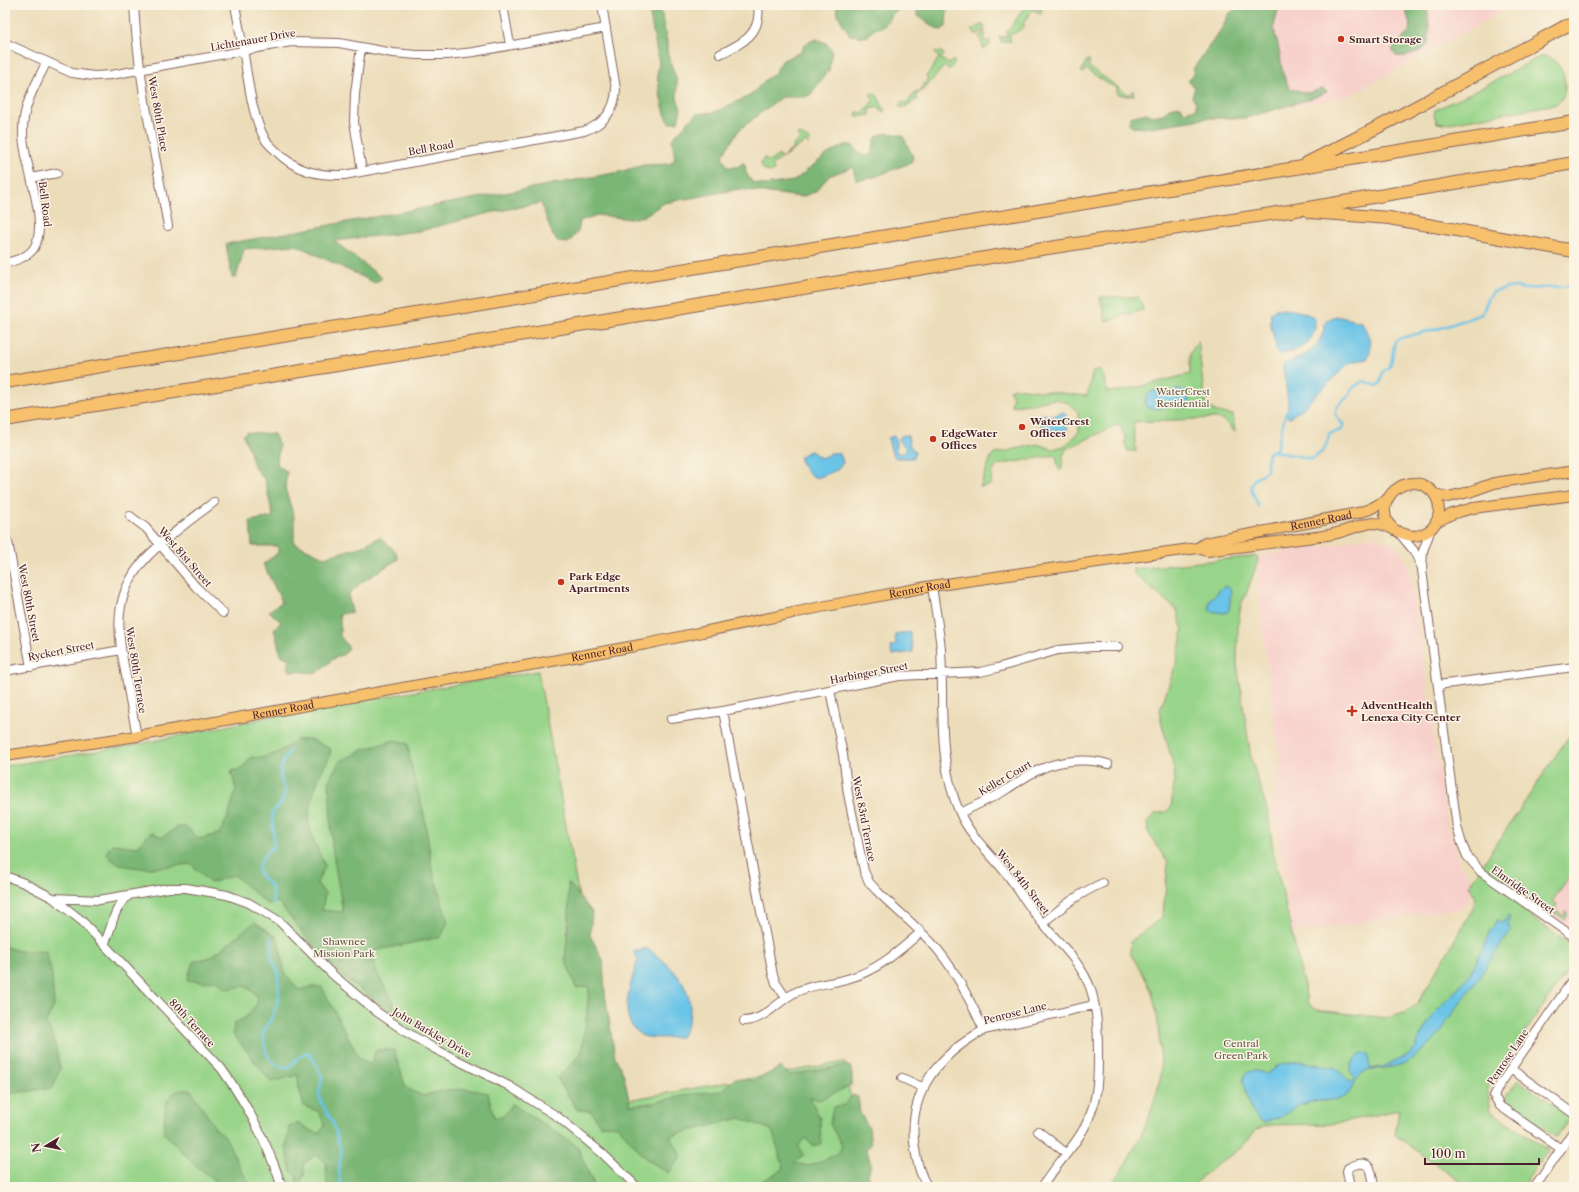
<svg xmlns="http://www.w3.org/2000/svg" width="1579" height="1192" viewBox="0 0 1579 1192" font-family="'Libre Caslon Text',serif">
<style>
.built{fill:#f7d0cb}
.green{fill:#98d489;stroke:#717a5a}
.forest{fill:#7ab675;stroke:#626a50}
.water{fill:#6ac4e8;stroke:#5a728a}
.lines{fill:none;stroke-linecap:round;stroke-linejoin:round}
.stream{stroke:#6ac4e8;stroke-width:2.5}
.minor-casing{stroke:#83625d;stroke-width:10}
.major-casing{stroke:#83625d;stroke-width:12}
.highway-casing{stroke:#83625d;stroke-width:14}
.minor{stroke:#fff;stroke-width:8}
.major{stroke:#f7c06c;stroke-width:10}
.highway{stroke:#f7c06c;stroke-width:12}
.poi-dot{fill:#c8321e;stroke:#fcf5e5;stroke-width:1.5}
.labels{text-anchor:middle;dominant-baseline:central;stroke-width:3;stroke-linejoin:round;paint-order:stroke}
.poi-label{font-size:10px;font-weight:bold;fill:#4a1f2b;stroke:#fcf5e5;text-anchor:start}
.street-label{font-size:10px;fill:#4a1f2b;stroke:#fcf5e5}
.park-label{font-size:10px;fill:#615547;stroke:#fcf5e5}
</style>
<rect width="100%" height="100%" fill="#fcf5e5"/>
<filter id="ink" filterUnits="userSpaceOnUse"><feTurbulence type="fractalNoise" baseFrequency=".025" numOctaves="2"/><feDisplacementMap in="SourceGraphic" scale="8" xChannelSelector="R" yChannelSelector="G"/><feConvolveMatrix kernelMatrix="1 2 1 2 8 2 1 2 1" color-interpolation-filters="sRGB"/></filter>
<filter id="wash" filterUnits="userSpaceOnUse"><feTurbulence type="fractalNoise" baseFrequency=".012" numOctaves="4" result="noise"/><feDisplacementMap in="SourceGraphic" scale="16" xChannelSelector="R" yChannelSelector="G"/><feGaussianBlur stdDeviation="0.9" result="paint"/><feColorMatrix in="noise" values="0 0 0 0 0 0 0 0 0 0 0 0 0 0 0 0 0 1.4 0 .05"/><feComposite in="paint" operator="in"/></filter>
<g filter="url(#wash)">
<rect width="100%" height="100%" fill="#ecddba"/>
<path class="built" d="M1249 5H1514L1347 97 1268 110Z
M1372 536 1385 540 1396 546 1402 554 1409 569 1448 830 1450 832 1457 855 1458 863 1476 885 1461 908 1292 933 1278 829 1273 811 1280 765 1260 606 1257 556 1331 545Z
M1574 857V935L1536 910Z"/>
<path class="green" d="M1026 5H1028L1036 11 1040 7 1042 9 1040 14 1033 9 1023 23 1025 25C1020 31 1015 34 1009 34L1011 41 1001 42 999 37H1006L1007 32Z
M981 24 985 27 984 30 977 35 971 30H974L977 26 979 27Z
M985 31 984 41H990V45L984 49 979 36Z
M940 51 944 54 941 59 949 64 953 60 955 63 949 70 945 66C935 75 927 88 916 95L918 100H915L910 105 901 108 899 105 902 101 907 104 916 91 918 93 928 79 926 77 939 58 935 53Z
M1541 56C1562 55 1574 91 1557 104L1444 124 1437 123 1434 115 1435 110 1489 84Z
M1087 60H1089L1090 61 1088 66 1129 95 1133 90 1134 95 1128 96 1117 94V88L1108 84 1086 69 1083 73 1081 72Z
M873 93 877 95 885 111 881 112 880 107 870 109V115L858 117 856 115 857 112H859L863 114 874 99 870 95Z
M800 134 810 141 809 145 805 142 772 165 774 171 769 172 764 170 761 164 764 158H765L769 162 779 155 781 158 794 148 793 145 800 140 797 135Z
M1100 297H1139L1143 310 1106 321Z
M1198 340 1204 394 1207 406 1217 412 1233 415 1235 432 1224 421 1216 418 1133 422 1136 451H1128L1124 442 1126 439 1119 424 1066 449 1063 456 1062 469 1059 470 1056 455 997 465 992 473 991 485 980 487 991 457 995 454 1037 444 1053 449 1064 446 1072 440 1079 431 1078 412 1068 403 1055 399 1031 404 1011 406 1013 396 1009 390 1015 388 1087 396 1093 371 1101 369 1108 392 1126 390 1190 374V354Z
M1257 556 1258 561 1245 597 1241 604 1238 624 1237 664 1251 758 1268 813 1274 856 1308 1003 1316 1010 1387 1018 1404 1013 1417 1004 1474 907 1475 896 1469 885 1569 736 1574 735V870L1553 900 1557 905 1555 910 1563 916 1567 911 1568 914 1565 920 1542 904 1532 918 1574 947V961L1487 1088 1491 1111 1548 1150 1522 1187H1468L1395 1135 1399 1110 1332 1124 1270 1125 1257 1129 1241 1148 1203 1175 1193 1187H1109L1129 1159 1148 1120 1160 1082 1161 1061 1157 1014 1152 992 1143 974 1130 953 1131 941 1161 918 1163 914 1168 863 1148 832 1147 823 1154 814 1166 812 1171 807 1175 779 1174 768 1160 717V710L1176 664 1183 631 1177 610 1134 574 1133 569Z
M538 671 616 1102 844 1062 867 1187H5V766L139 744 299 711Z
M1518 1080 1571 1116 1557 1138 1503 1101Z"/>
<path class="forest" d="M648 5H660L667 42V52L677 81V98L681 109 678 122 669 123 665 114 660 94 657 74 659 63Z
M837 5H908L906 9H901L893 13 884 26 875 29 867 37 850 35C846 27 834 14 837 5Z
M914 5H941L947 11 946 27 941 30C937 30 923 19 918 16L916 7Z
M1240 5H1277C1279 12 1275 19 1274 27 1274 34 1278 41 1279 49 1282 64 1281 75 1290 88L1306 93 1323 89 1327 92 1310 99 1246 118H1208L1145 128 1132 127 1129 123 1130 117 1147 113 1152 116 1163 114 1169 108 1181 106 1184 112 1196 109V102L1192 97 1195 87 1188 81 1195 72 1193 69 1222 28 1229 14Z
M1406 5H1426C1429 10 1430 39 1427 45 1423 53 1404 58 1396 56L1392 50C1398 42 1408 35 1411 28L1406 11Z
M816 39 826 43 832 50 829 70 810 95 805 97H781L739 130 722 156 727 167H738L742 163 745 164 746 173 753 183 764 185 794 181 826 155 845 145H852L863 156 872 155 875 138C884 131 892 133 903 136L913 157 911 163C893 168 875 180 856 180L853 167 829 176 815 192 801 197 739 189 664 203 644 216 630 219 597 215 580 221 578 232 568 243 559 242 553 236 541 203 489 213 420 231 334 241 382 278 375 283 296 245 244 249 236 278H232L226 244 619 172 644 165 669 164 675 159 672 139 696 114 715 112 751 95 766 79 773 75 783 60 801 52 805 44Z
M246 432 274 434 279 445 277 464 287 472 285 488 294 517V543L324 557 360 547 380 537 396 552 398 559 362 582 348 595 352 612 340 614V636L349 648 344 654 333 659 317 673 290 671 287 666 291 660 281 655 274 629 281 622 269 611 282 602 263 564 278 553V546H252L250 521 273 517 265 480 254 467 250 452 243 435Z
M309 739 331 749C329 763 323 766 319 777 314 790 308 809 309 822 310 837 320 853 325 866L317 883 325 894 322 910 343 912 332 847 329 780 339 762 362 750 395 740 408 744 410 761 424 814 432 869 448 922 441 937 373 951 377 974 393 1000 396 1017 343 976 316 949 278 902 267 904 234 875 210 883 191 864C166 866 139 873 115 862 112 861 109 856 106 853L112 844 138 847 140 844 151 832 162 837 178 827H187L198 839 219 834 228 817 236 789 231 771 242 769 251 757 261 758 277 753 296 740Z
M568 882 592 912 590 935 603 960 605 994 615 1057 624 1075 630 1105 652 1103 691 1094 722 1091 735 1078 755 1081 781 1067 789 1075 846 1065 852 1068V1085L819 1100 810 1097 820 1119 821 1144 813 1146 805 1138 798 1146 804 1156 794 1163 809 1166 838 1154 842 1146 830 1124 833 1107 844 1105 853 1095 858 1097 860 1113 869 1128 871 1145 866 1148 871 1164 868 1175 870 1187H751L784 1169 772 1130 740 1118 670 1136 682 1156 668 1173 645 1158 618 1126 600 1125 591 1111 577 1110 557 1078 581 1054 587 1013 589 986 576 988 565 959 569 919Z
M255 922 278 938 285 974 299 990 311 987H322L359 1058 371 1065 376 1050H394L406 1088 423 1096 444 1090 467 1089 488 1093 494 1117H503L512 1104 577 1146 595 1187H327L326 1162 316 1155 304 1163V1176L298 1187 296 1175 291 1171 286 1147 289 1127 299 1123 311 1131 319 1133 325 1126 319 1112 304 1106 299 1089 298 1075 271 1082 233 1034 234 1023 245 1018 257 1004V995L245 986 226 989 216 980 205 982 187 980 193 962 211 957Z
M5 947 19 951H46L52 976 54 1006 46 1022 54 1039 60 1068 53 1088 6 1094 5 1084V969L8 967 5 962Z
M191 1090 215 1128 225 1136 241 1170 250 1184 256 1187H220L216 1181 194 1164 164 1133C165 1119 162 1099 177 1091 181 1089 187 1090 191 1090Z"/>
<path class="water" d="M1275 309C1288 309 1304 310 1314 318 1320 341 1297 353 1278 354L1276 351C1277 339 1268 328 1271 315L1270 313 1273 312Z
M1336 316 1361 322C1368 333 1375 347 1367 359L1352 362 1347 365 1303 408 1289 418 1287 416C1290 400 1284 380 1283 364 1310 355 1320 349 1326 321Z
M1176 389C1183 388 1189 394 1189 401L1185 407 1177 408 1171 405C1162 407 1156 411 1146 407 1142 398 1150 389 1160 390 1163 391 1167 393 1169 394Z
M1063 412 1067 416V431L1063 433 1055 429 1049 433 1043 430 1039 418 1041 414 1053 416Z
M903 435 908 436 910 446 915 452 913 458H896L892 454 888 438 894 436 896 439V451L900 454 906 451V448L899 441 900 437Z
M811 451 821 458C831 454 840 446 843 463L837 470 817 478C808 475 804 468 800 460V456Z
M1225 586 1228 587 1231 591 1229 610 1225 613 1210 611C1207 604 1210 597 1217 594L1218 591Z
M910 632 913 652 892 655 890 647 896 645 895 634Z
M1508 916 1510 917 1507 925 1511 930 1476 982 1446 1022C1445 1034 1412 1061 1402 1064 1389 1069 1374 1068 1362 1073L1354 1082 1351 1091 1346 1096 1334 1100 1310 1102 1298 1106 1279 1118 1272 1119 1265 1123C1249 1118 1248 1095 1243 1080 1247 1067 1257 1071 1267 1074L1277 1066 1298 1061 1336 1068 1350 1082 1355 1079 1350 1071C1352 1062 1356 1056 1365 1053L1368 1055 1370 1069 1383 1067 1401 1059 1410 1053 1416 1047V1044C1422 1033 1428 1022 1436 1012 1446 999 1460 989 1469 975 1480 957 1486 937 1497 920L1504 922Z
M646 948C677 967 705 1001 681 1037 671 1037 650 1040 641 1035 615 1017 632 983 638 959L634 953V951H639Z"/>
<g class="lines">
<path class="stream" d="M1274 451 1311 459C1323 453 1327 448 1329 434L1341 430 1344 425 1338 419 1335 413 1338 405 1349 396 1351 390 1358 384 1364 381 1377 386 1380 383 1383 371 1388 368 1391 363 1395 341 1401 338 1444 327 1482 314 1488 299 1493 292 1498 290 1515 287 1524 289 1574 286
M1258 506C1256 497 1246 487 1256 478 1259 475 1264 474 1267 470V460L1268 453 1274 451 1277 447 1286 412 1288 410
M273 904 272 888C269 884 261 876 259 873 255 863 268 852 274 846L272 813 281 803 286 792C277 775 279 766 290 751
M271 938V957L278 972 279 996 273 1016 263 1033C265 1053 266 1064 288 1068L298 1058 308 1052 314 1060 322 1077 319 1095 322 1104 333 1123 341 1151 339 1171 341 1187"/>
</g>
</g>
<g filter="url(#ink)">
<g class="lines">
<g class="minor-casing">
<path id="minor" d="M134 5C138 80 155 153 168 226
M235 5C239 26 243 47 246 68 250 92 253 117 265 139 267 143 272 147 275 150 295 171 317 176 344 175L584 131C604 124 615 110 616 89L602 5
M503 5 510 45
M5 43 72 73 94 76 111 75 291 42 339 43 393 53 417 55H447L474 52 606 28
M361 47 355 94 354 122 362 171
M720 54C743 43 762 34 758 5
M31 178 57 173
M5 263C15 261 28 257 34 248 50 222 23 164 23 134 22 106 35 87 46 63
M130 516 146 528 196 587 223 613
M1431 529 1423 551 1422 570 1457 827 1462 844 1467 856 1481 872 1574 937
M1400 534 1414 551 1421 566
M8 542 31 667
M932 586C935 607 939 628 941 649 944 703 937 760 959 811 970 837 992 855 1009 877 1020 892 1030 908 1042 923 1060 944 1082 963 1091 990 1098 1013 1098 1036 1098 1060 1098 1085 1096 1108 1083 1130 1072 1150 1054 1167 1042 1187
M5 671 121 650
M1438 685 1574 667
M830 690 843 755 848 794 864 871 869 882 876 890C894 908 913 923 930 941 954 966 969 999 984 1030
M723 711 773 975 776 983 786 998
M671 719 723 711 899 676 980 672 997 668 1058 650 1092 647H1118
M137 736C133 716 129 696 126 676 117 631 112 595 146 558 166 537 191 520 214 502
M960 813C975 806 990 799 1004 791 1017 783 1028 774 1041 769 1061 760 1087 758 1108 764
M5 876 24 883 53 898 82 921 221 1068C248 1105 268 1144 282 1187
M53 898 99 900 169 888H186L227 895 249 903 279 921 332 974 377 1012 406 1032 435 1049 509 1086 558 1117 603 1154 637 1187
M1043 923C1062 907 1079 893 1103 883
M104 944C114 925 111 911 128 896
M744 1021C765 1020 776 1003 794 993 811 984 831 984 850 978 878 970 899 951 921 932
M1511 1069 1574 1114
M902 1078 924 1088
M1038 1131 1066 1153
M1561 1149 1500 1106 1494 1096 1499 1086 1574 978
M928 1187C920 1176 917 1162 915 1149 906 1094 938 1055 984 1030L1094 1005
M1350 1187 1347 1171 1348 1168C1352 1166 1354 1165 1358 1164 1373 1161 1372 1176 1374 1187
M1535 1187 1574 1130"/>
</g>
<g class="major-casing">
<g id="major">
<path d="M1434 494 1448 497 1469 492 1494 483 1574 471"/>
<path d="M1436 522 1452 514 1473 508 1574 495"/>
<path id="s1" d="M1198 548 1205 543 1358 513 1370 509 1388 499"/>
<path id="s2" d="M5 756 137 736 646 644 821 607 932 586 1153 554 1198 548 1207 551C1235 547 1263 544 1291 540 1305 538 1320 537 1333 534 1344 532 1364 523 1374 523 1393 524 1406 543 1425 533 1442 525 1444 499 1428 488 1406 472 1375 498 1388 523 1390 525 1393 528 1394 530"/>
</g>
</g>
<g class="highway-casing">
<path id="highway" d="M1307 163 1390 121 1566 26 1574 25
M1310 212 1389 218 1574 251
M5 382 1574 122
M5 420 1003 255 1290 211 1574 163"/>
</g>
<use href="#minor" class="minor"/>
<use href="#major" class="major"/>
<use href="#highway" class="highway"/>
</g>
</g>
<g class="poi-dot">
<circle cx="1341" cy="39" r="4"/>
<circle cx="1022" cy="427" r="4"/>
<circle cx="933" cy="439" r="4"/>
<circle cx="561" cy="582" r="4"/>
<path d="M1350 705h4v4h4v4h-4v4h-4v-4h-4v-4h4z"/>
</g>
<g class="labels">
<g class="poi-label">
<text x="1349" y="39">Smart Storage</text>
<text x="1030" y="421">WaterCrest<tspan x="1030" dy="12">Offices</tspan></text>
<text x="941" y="433">EdgeWater<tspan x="941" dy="12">Offices</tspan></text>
<text x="569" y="576">Park Edge<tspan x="569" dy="12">Apartments</tspan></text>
<text x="1361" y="705">AdventHealth<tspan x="1361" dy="12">Lenexa City Center</tspan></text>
</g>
<g class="street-label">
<text transform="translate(253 40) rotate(-10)">Lichtenauer Drive</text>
<text transform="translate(158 114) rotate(80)">West 80th Place</text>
<text transform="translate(431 148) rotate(-10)">Bell Road</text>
<text transform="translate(45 204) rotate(83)">Bell Road</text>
<text stroke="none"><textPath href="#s1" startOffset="127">Renner Road</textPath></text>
<text transform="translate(185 557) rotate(49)">West 81st Street</text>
<text stroke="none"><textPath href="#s2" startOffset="930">Renner Road</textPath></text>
<text transform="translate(29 603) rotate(79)">West 80th Street</text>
<text transform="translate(61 651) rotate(-11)">Ryckert Street</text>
<text stroke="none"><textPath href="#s2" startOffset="606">Renner Road</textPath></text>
<text transform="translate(136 670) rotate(81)">West 80th Terrace</text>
<text transform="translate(869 673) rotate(-11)">Harbinger Street</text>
<text stroke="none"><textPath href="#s2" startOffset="282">Renner Road</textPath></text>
<text transform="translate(1005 778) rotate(-30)">Keller Court</text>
<text transform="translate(864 819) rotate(79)">West 83rd Terrace</text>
<text transform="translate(1023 882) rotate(52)">West 84th Street</text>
<text transform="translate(1523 890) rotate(35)">Elmridge Street</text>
<text transform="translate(1015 1013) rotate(-14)">Penrose Lane</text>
<text transform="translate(192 1023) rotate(47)">80th Terrace</text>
<text transform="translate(432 1033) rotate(30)">John Barkley Drive</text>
<text transform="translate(1508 1057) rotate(-56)">Penrose Lane</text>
</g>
<g class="park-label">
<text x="1183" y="391">WaterCrest<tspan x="1183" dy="12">Residential</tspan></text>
<text x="344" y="941">Shawnee<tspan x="344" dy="12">Mission Park</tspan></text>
<text x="1241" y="1043">Central<tspan x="1241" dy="12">Green Park</tspan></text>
</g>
</g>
<rect width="1579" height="1192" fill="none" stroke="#fcf5e5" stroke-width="20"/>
<g transform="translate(46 1146) rotate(260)" stroke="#fcf5e5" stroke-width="3" paint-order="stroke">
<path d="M0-3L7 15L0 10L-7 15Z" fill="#4a1f2b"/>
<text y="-6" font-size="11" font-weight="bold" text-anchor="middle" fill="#4a1f2b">N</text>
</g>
<path d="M1425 1158v6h114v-6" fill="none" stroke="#4a1f2b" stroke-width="2"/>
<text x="1431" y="1158" font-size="12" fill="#4a1f2b" stroke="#fcf5e5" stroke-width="3" paint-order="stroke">100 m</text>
</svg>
